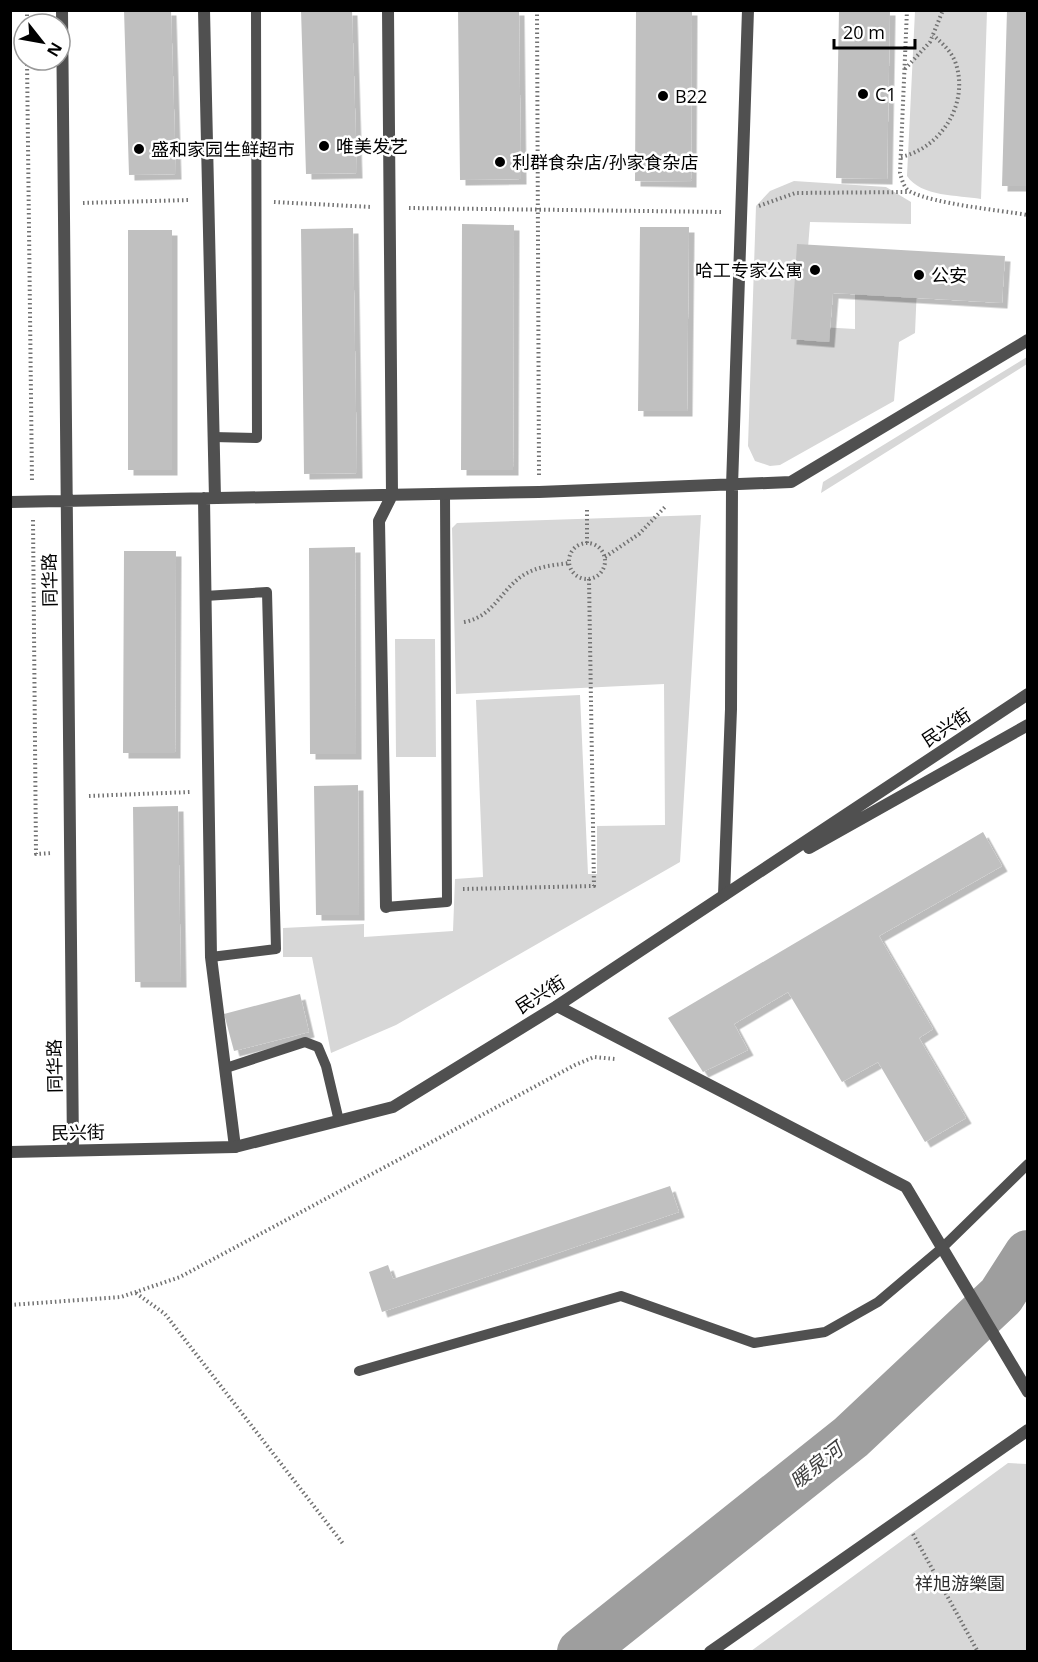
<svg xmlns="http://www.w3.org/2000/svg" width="1038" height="1662" viewBox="0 0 1038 1662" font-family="'Open Sans','Noto Sans SC',sans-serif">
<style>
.green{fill:#d7d7d7}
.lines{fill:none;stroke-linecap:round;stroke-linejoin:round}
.river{stroke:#9e9e9e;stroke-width:48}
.building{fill:#c0c0c0;filter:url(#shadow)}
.path{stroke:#727272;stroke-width:4;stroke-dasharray:1.5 3;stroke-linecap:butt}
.service{stroke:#505050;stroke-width:10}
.minor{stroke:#505050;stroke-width:12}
.tertiary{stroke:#505050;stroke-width:12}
.poi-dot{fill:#000;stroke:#fff;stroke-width:2}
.labels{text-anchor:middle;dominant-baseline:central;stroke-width:5;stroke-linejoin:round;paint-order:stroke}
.poi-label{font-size:18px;fill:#000;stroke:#fff;text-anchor:start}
.street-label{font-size:18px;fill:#000;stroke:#fff}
.park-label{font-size:18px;fill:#2e2e2e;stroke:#fff}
.water-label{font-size:20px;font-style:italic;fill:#3f3f3f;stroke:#fff}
</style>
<defs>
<filter id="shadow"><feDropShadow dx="5.5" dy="5.5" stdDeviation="0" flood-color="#0004"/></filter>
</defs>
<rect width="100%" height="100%" fill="#fff"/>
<path class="green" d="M915 11H987L981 199C958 195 921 197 907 176Z
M794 181 886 187 911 202V224L810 222 802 326 855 329V286H917L915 333 899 342 894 401 780 465 770 466 755 461 748 446 756 206 770 191Z
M1027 357V364L821 493 823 482Z
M701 515 680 862 396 1025 331 1053 312 957H283V928L364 924V937L453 931 455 879 483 877 476 700 580 695 588 874H597V826L665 825 664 684 456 694 452 528 457 523Z
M395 639H435L436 757H396Z
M1008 1463 1027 1464V1651H751Z"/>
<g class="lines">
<path class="river" d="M581 1652 851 1437 1001 1296 1028 1254"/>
</g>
<path class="building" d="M124 10H171L176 174 129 175Z
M301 10H352L357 173 306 174Z
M458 10H519L521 179 460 180Z
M636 10H692L691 182 635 181Z
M839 10H890L887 179 836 178Z
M1007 10H1028V186H1002Z
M462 224 514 225 513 470H461Z
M640 227H689L687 411H638Z
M353 228 357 473 304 474 301 229Z
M128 230H172V470H128Z
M797 244 1005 256 1002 303 833 293 829 342 791 339Z
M355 547 356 754H310L309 548Z
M124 551H176L175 753H123Z
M358 785 359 915H316L314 786Z
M178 806 181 982H135L133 807Z
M983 832 1002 866 879 936 933 1029 919 1038 966 1118 925 1142 878 1062 842 1082 788 992 734 1024 748 1050 703 1072 668 1018Z
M300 994 309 1032 234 1051 224 1014Z
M670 1186 679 1212 382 1312 369 1272 388 1265 393 1279Z"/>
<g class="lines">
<path class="path" d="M27 10V24
M537 10 539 475
M907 10 900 173C902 180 904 189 911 192 936 204 998 210 1028 215
M27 60 32 482
M905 69 930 42 943 10
M901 157C941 148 969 104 956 64 952 52 943 44 933 35
M274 202 372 207
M83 203 189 200
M759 206 795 193 909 192
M409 208 723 212
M33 520 36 854 52 853
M569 561a18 18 0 1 1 36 0a18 18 0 1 1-36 0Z
M587 543V508
M605 557 639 534 666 506
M464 622C495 617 502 586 527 573 540 566 555 565 569 563
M89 796 190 792
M463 889 594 886 589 579
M136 1293 165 1314 344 1545
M10 1305 121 1297 180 1277 575 1065 594 1057 615 1059
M913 1534 978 1652"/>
<path class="service" d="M213 437 257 438 256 10
M205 596 267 592 276 949 211 957
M386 907 447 902 445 494
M226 1068 305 1042 318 1047 326 1066 339 1121
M359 1371 621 1296 754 1343 825 1332 878 1302 942 1248 1028 1164"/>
<path class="minor" d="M62 10 73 1150
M204 10 215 498
M204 498 211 957 235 1147
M10 502 539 492 791 482 1028 340
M724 895 731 709 732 486 748 10
M386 907 379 521 392 495 388 10
M710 1652 1028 1430"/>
<path class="tertiary" d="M809 848 1028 725
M557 1006 906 1187 1028 1392
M10 1152 235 1147 393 1107 557 1006 1028 694"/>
</g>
<g class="poi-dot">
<circle cx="863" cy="94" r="6"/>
<circle cx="663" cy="96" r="6"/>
<circle cx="324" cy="146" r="6"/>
<circle cx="139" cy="149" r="6"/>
<circle cx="500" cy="162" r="6"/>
<circle cx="815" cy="270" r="6"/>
<circle cx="919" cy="275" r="6"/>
</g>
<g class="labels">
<g class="poi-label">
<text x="875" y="94">C1</text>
<text x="675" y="96">B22</text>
<text x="336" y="146">唯美发艺</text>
<text x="151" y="149">盛和家园生鲜超市</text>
<text x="512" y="162">利群食杂店/孙家食杂店</text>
<text x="803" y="270" text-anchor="end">哈工专家公寓</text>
<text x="931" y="275">公安</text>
</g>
<g class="street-label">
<text transform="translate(49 580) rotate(-91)">同华路</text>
<text transform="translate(946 727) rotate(-33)">民兴街</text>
<text transform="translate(540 994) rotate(-32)">民兴街</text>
<text transform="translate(54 1066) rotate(-91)">同华路</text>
<text transform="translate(78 1132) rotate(-1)">民兴街</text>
</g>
<g class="park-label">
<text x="960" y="1583">祥旭游樂園</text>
</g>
<g class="water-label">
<text transform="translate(816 1465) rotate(-38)">暖泉河</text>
</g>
</g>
<rect width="1038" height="1662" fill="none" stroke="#000000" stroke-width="24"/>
<g transform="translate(42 42) rotate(121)"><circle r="28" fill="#ffffff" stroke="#999999" stroke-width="1.5"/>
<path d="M0-4.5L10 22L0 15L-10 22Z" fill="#000000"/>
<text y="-9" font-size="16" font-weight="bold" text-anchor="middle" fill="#000000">N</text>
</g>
<path d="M834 39v9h81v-9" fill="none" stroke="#000000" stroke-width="3"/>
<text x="843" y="39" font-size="18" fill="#000000" stroke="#ffffff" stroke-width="4.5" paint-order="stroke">20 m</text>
</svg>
